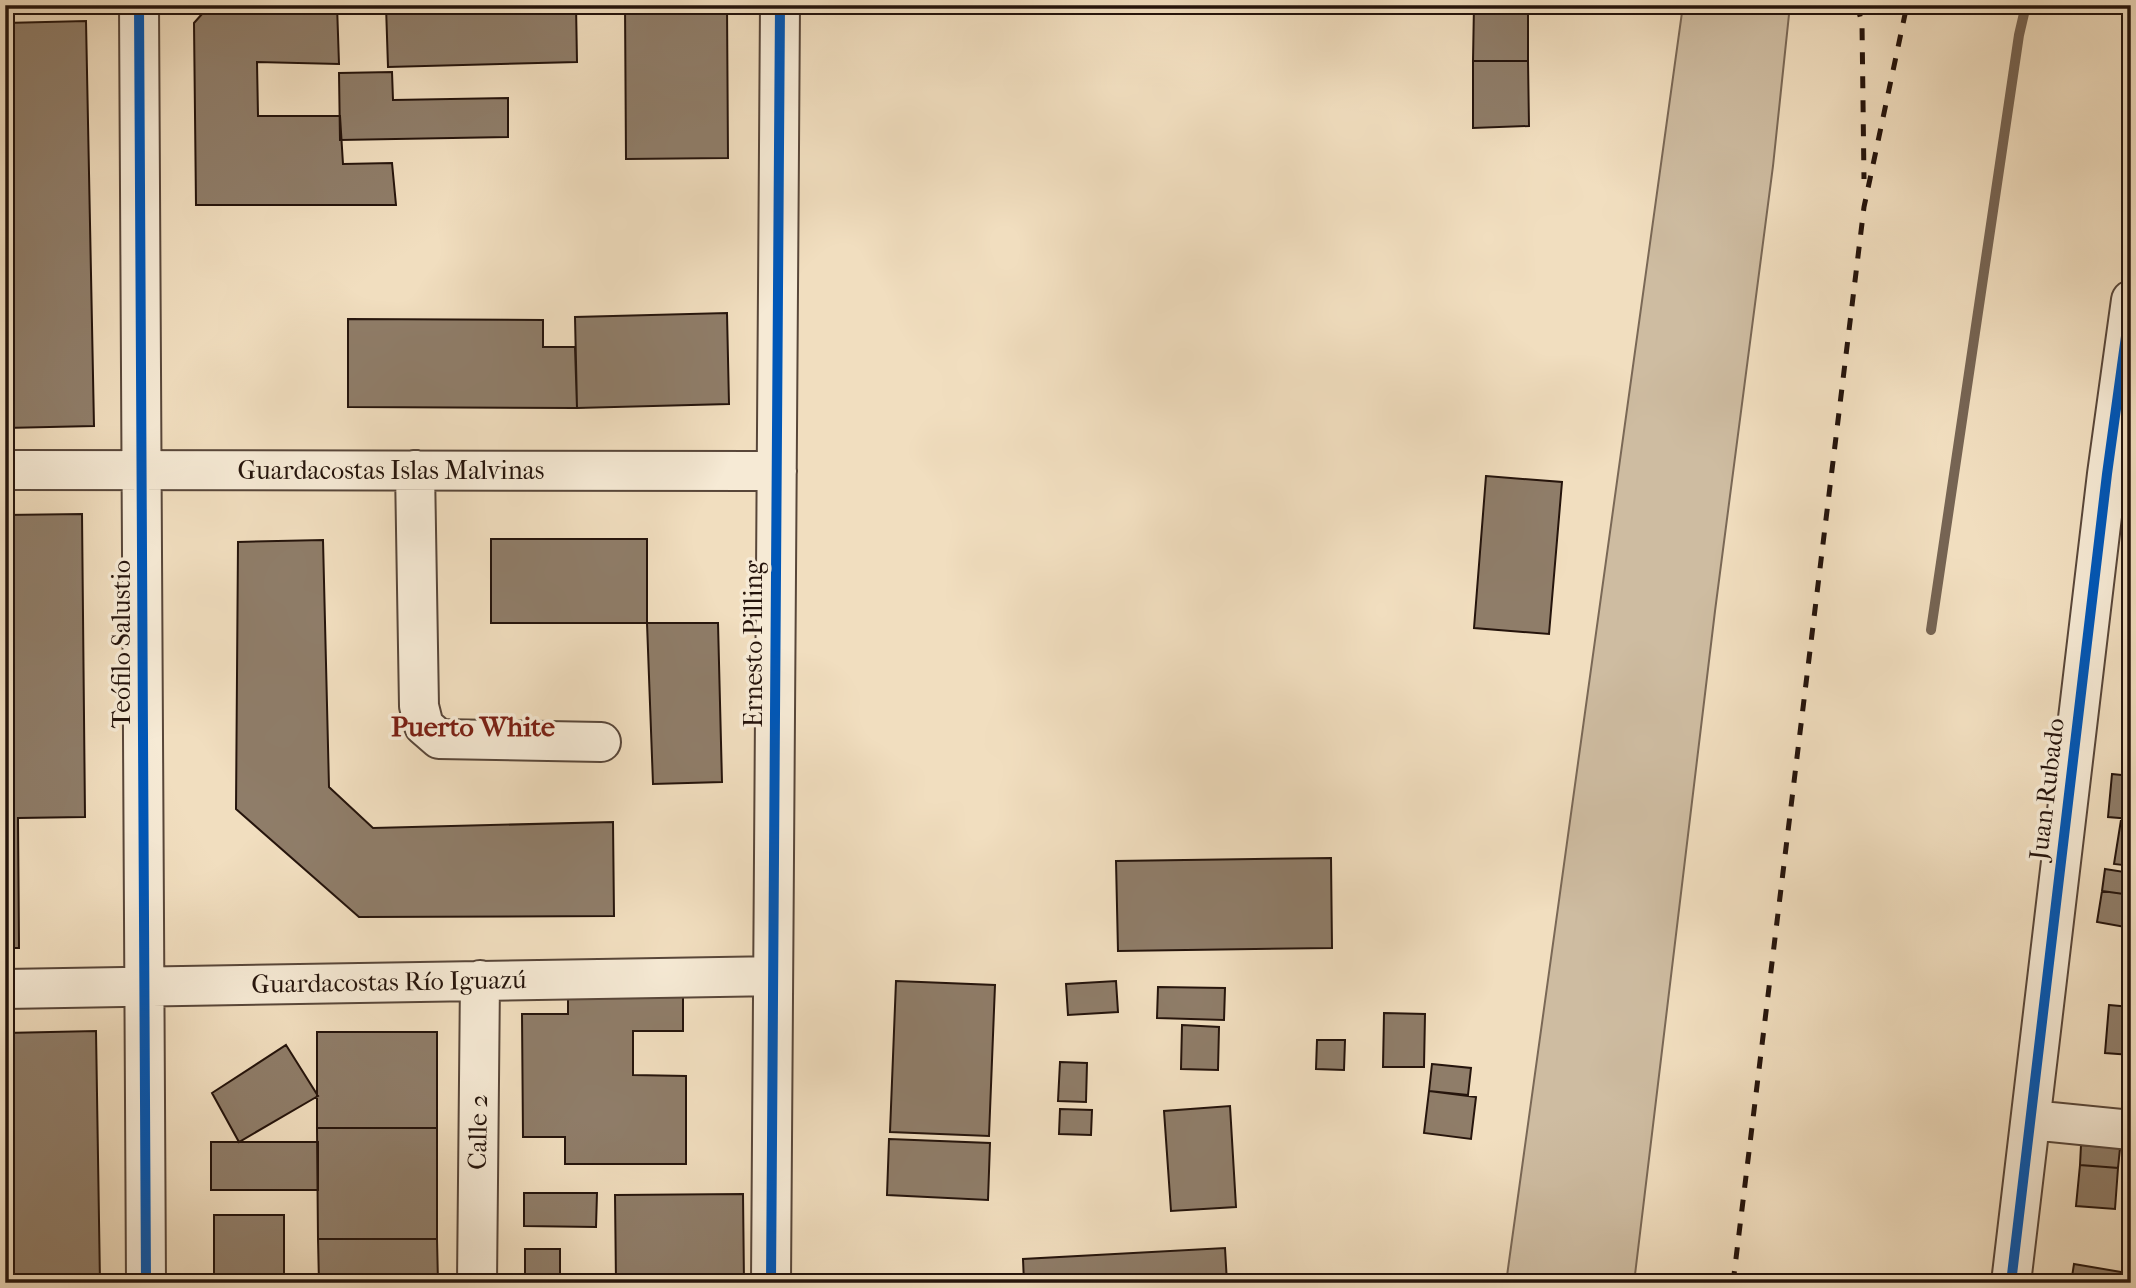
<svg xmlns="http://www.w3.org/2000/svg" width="2136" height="1288" viewBox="0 0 2136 1288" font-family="'IM FELL French Canon',serif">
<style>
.green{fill:#cebca1;stroke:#7a6856;stroke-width:2}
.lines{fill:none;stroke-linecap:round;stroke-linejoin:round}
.stream{stroke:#766453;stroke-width:10}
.building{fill:#8f7d69;stroke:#25140c;stroke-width:2}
.minor-casing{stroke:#584639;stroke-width:42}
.minor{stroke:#f6ead5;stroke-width:38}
.rail{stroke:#25140c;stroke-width:5;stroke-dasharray:12 12;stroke-linecap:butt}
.cycleway-casing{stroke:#f6ead5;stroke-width:15}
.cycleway{stroke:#0057b8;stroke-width:10}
.labels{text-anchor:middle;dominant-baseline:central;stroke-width:7;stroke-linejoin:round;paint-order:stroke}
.street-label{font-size:26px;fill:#25140c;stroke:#f6ead5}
.neighbourhood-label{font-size:28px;font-weight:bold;fill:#7a1f14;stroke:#f6ead5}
</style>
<rect width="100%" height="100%" fill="#f1debf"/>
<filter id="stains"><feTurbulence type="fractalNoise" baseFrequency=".00286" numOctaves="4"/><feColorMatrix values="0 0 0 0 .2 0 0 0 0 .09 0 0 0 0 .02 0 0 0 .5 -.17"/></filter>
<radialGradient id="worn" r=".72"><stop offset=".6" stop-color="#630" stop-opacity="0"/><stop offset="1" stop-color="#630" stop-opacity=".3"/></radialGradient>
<path class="green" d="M1683 5H1790L1773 166 1715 611 1634 1283H1506Z"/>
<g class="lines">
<path class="stream" d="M1931 630 2019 35 2026 5"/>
</g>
<path class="building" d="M210 5H337L339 64 257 62 258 116H340L343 164 392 163 396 205H196L194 23Z
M576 5 577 62 388 67 386 6Z
M625 5H727L728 158 626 159Z
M1474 5H1528V61H1473Z
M86 21 94 426 5 428V23Z
M1473 61H1528L1529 126 1473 128Z
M392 72 393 100 508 98V137L340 140 339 73Z
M727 313 729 404 577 408 575 317Z
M348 319 543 320V347H575L577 408 348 407Z
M1486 476 1562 482 1549 634 1474 628Z
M82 514 85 817 18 818 19 948H5V515Z
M491 539H647V623H491Z
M323 540 329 787 373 828 613 822 614 916 359 917 236 809 238 542Z
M647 623H718L722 782 653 784Z
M2112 774 2131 776V819L2108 817Z
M2121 820 2131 822V866L2114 864Z
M1331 858 1332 948 1118 951 1116 861Z
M2105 869 2131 873V895L2102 891Z
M2102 891 2131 895V928L2097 922Z
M896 981 995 985 989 1136 890 1132Z
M1116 981 1118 1012 1068 1015 1066 984Z
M1158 987 1225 988 1224 1020 1157 1018Z
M568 997H683V1031H633V1075L686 1076V1164H565V1137H523L522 1014H568Z
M2109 1005 2131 1007V1055L2105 1053Z
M1384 1013 1425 1014 1424 1067H1383Z
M1182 1025 1219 1027 1218 1070 1181 1069Z
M96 1031 100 1283H5V1033Z
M317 1032H437V1128H317Z
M1317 1040H1345L1344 1070 1316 1069Z
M286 1045 318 1096 239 1142 212 1093Z
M1060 1062 1087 1063 1086 1102 1058 1101Z
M1432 1064 1471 1068 1468 1095 1429 1091Z
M1429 1091 1476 1097 1471 1139 1424 1133Z
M1230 1106 1236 1207 1171 1211 1164 1111Z
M1060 1109 1092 1110 1091 1135 1059 1134Z
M317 1128H437V1239H318Z
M889 1139 990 1143 988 1200 887 1195Z
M211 1142H318V1190H211Z
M2081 1145 2120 1148 2118 1168 2080 1165Z
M2080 1165 2118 1168 2115 1209 2076 1206Z
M524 1193H597L596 1227 524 1226Z
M743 1194 744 1283H616L615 1195Z
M214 1215H284V1283H214Z
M318 1239H437L438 1283H319Z
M1225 1248 1227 1283H1024L1023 1259Z
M525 1249H560V1283H525Z
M2074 1264 2127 1273 2125 1283H2071Z"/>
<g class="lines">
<g class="minor-casing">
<path id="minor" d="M139 5 146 1283
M5 470 777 471
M415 470 419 706 424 726 439 739 601 742
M5 989 773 976
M2031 1120 2131 1130
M477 1283 480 980
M771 1283 780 5
M2011 1283 2107 474 2131 300"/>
</g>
<use href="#minor" class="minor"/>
<path class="rail" d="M1857 5 1862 23 1864 179
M1733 1283 1864 207 1907 5"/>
<g class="cycleway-casing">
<path id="cycleway" d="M139 5 146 1283
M771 1283 780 5
M2011 1283 2107 474 2131 300"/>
</g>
<use href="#cycleway" class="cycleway"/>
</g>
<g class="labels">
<g class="street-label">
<text x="391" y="470">Guardacostas Islas Malvinas</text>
<text transform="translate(121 644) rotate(-90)">Teófilo Salustio</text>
<text transform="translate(753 644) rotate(-90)">Ernesto Pilling</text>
<text transform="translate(2047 789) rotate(-83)">Juan Rubado</text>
<text transform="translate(389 982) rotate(-1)">Guardacostas Río Iguazú</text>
<text transform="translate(478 1132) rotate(-89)">Calle 2</text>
</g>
<g class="neighbourhood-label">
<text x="473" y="726">Puerto White</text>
</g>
</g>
<rect width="2136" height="1288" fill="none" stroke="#f1debf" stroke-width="28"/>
<rect x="7" y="7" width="2122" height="1274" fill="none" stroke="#25140c" stroke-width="3.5"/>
<rect x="14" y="14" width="2108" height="1260" fill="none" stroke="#25140c" stroke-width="2"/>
<rect width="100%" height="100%" filter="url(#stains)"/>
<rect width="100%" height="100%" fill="url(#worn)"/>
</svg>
